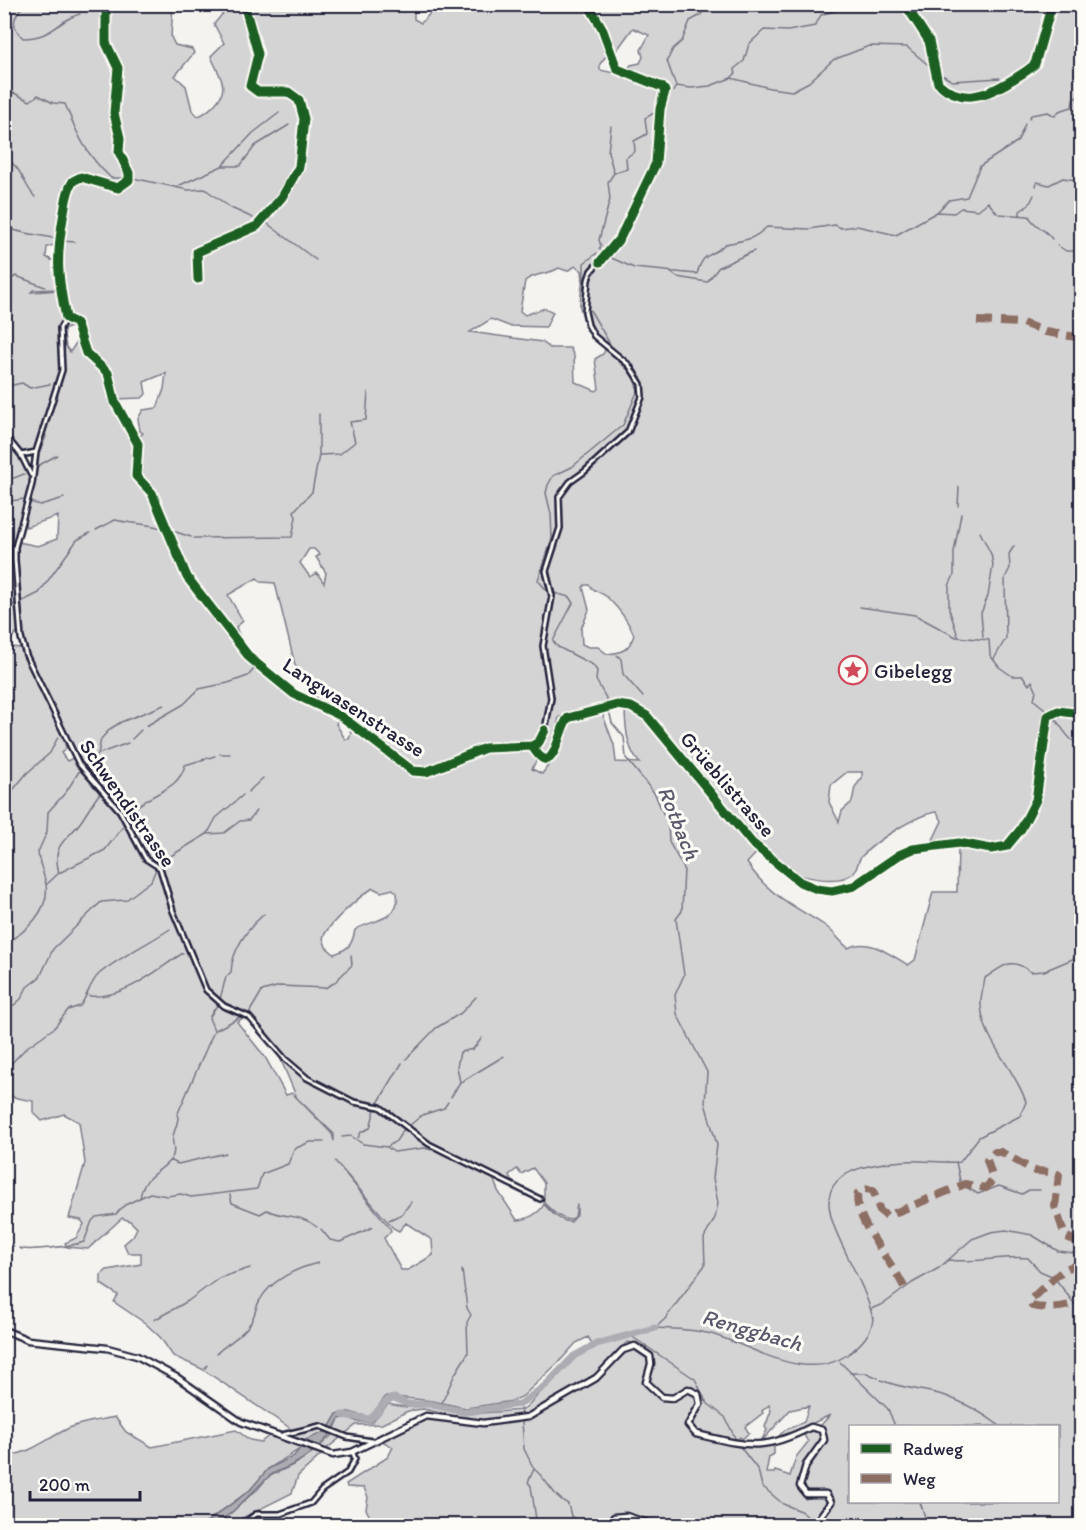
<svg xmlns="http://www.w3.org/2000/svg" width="1086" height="1530" viewBox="0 0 1086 1530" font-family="Itim,sans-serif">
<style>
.green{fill:#d5d4d5;stroke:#7c7b88;stroke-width:1.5;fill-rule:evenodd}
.water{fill:#acacb2;stroke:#757582;stroke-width:1.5}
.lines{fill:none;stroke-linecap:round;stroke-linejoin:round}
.stream{stroke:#757582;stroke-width:1.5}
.river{stroke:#acacb2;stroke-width:7}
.street-casing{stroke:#22223b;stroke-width:8}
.secondary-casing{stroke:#22223b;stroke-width:9}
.street{stroke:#fdfcf7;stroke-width:3}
.secondary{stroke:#fdfcf7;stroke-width:4.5}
.quiet{stroke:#8d6e63;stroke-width:8;stroke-dasharray:15 8;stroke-linecap:butt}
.cycleway-casing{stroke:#fdfcf7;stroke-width:13}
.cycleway{stroke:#1b5e20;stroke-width:9}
.labels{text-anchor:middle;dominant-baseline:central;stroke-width:6;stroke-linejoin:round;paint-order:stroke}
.poi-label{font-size:21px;fill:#22223b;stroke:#fdfcf7;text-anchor:start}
.street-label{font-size:21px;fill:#22223b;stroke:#fdfcf7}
.water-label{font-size:22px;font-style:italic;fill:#59596b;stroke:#fdfcf7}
</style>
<rect width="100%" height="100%" fill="#f4f3ef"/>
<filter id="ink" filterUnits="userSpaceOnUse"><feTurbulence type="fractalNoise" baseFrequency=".0167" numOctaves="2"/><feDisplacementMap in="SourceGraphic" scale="12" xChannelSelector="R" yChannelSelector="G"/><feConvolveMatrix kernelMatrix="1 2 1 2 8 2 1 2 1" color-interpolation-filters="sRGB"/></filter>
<g filter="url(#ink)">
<path class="green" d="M444 4 1081 5V1525H374L366 1509 368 1497 364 1488 347 1487 346 1484 388 1457 393 1447 382 1441 383 1439 433 1417 484 1426 525 1420 596 1380 630 1348 637 1349 648 1357 650 1364 644 1381 664 1400H675L688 1391 697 1394 698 1407 687 1424 692 1434 740 1447 774 1446V1454L769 1457 766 1473H774L775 1471 790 1476 796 1457 808 1442 803 1433 813 1428 821 1431 823 1440 807 1461 798 1485 805 1499 822 1495 824 1490 807 1493 801 1484C804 1476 806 1468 811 1460 820 1446 830 1441 821 1425L830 1415 773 1442 785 1430 804 1422 809 1406 790 1410 760 1443 767 1430 765 1427 771 1411 769 1405 762 1411 763 1413 745 1427 749 1433 742 1439 740 1437 735 1441 697 1433 691 1429 690 1423 702 1402 699 1393 688 1387C671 1394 662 1406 648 1380L653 1362C649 1348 641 1343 627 1342L596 1376 527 1416 477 1421 423 1409 408 1411 382 1424 356 1425 325 1450 319 1447 332 1435 339 1419 345 1416 358 1422H372L388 1404 405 1407 431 1406 466 1414 523 1410 577 1356 595 1348 588 1337 576 1343 559 1362 523 1396 513 1401 466 1408 433 1401 386 1396 370 1417 349 1412 338 1414 327 1432 306 1441 288 1435 293 1431 287 1426 202 1369 173 1356 160 1337 145 1323 114 1302 118 1295 101 1284V1275L107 1270 141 1264V1253H128L124 1244 133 1236 137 1228 130 1221 122 1218 88 1249 67 1247 65 1243 76 1238 84 1224 81 1220 69 1218 85 1163 79 1122 64 1114 42 1121 33 1112V1101L13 1097 5 1092 4 436 27 468 31 487 35 461 46 437 45 432 63 370 61 328 65 321 71 320 77 325 63 330 66 347 70 352 80 337 85 354 107 372 111 394 137 444 135 478 152 494 136 475 140 451 137 439 143 433 140 431 138 419 143 410 157 408 164 389 166 373 144 382 146 394 142 398 115 399 107 370 87 352 79 325 65 310 58 258 73 182 80 179 81 175 77 174 69 187 57 244 47 247 46 257 55 262 60 289 33 290 31 292 60 290 63 312 59 328 63 365 36 450 28 455 19 452 5 433 4 286 9 284 4 283 5 5H173L171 37 175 45 192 49 194 53 175 76 186 86 192 110 198 116C205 114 209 110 214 105 232 87 218 75 211 56L224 43 214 24 225 11 219 5H414V19L421 23 435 8ZM633 28 649 35 641 50 643 57 640 63 631 65 623 75 600 70V64L606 56 614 54ZM576 266 582 271C584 283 580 294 580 306 580 317 599 338 608 344L603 354 595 359 599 389 596 391 575 382 574 356 570 348H550L542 342 470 332 491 319 509 326 546 327 553 312 545 308 525 315 520 311 525 281C534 273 548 275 559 268L567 271ZM30 488 24 519 26 527 58 516 57 539 38 546 18 542 16 560 23 647 75 757 67 761 61 753 66 749 64 737 21 648 12 647 11 639 19 630 15 548ZM161 513 189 579 245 649 236 627 243 621 228 595 257 578 261 582 275 583 295 665 301 674 315 683 317 702 342 716 371 739 344 720 351 733 349 739H345L336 724 339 716 298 697 253 662 187 579ZM309 549H314L320 555 316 557 326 573 324 583 317 573 310 577 300 563ZM585 585H589C595 593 603 592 609 599 620 610 628 620 634 635 629 650 622 653 607 654L598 647H588L582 644 581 629 589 610 583 587ZM617 703C650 705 706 783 726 810L724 811 707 790 702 789 701 781 654 724 629 707H625C625 725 627 751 640 763L616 762 614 745 601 710 565 721 558 752 542 774 532 769 537 759 553 749 559 717ZM847 772H862V778L855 787 852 802 842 811 839 822 829 802 831 785ZM937 812 942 821 931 844 955 839 958 849 957 892H933L915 960 908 965C889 954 869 937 848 948 840 941 833 931 824 925 793 905 769 896 747 863L762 847C769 854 775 862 782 867 796 877 839 886 853 873 858 869 857 862 861 857 875 841 917 814 937 812ZM373 888 381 892 393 889 397 893C401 922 371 919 355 930 352 945 349 949 334 954L326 947 323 938C327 925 360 896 373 888ZM246 1016 267 1033 288 1061 305 1076 352 1100 380 1106 430 1143 512 1183 509 1175 517 1169 521 1174 533 1168 544 1183V1203C552 1211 559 1218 570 1220L575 1217 577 1204V1215L571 1222C559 1221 551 1213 544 1204 540 1213 527 1220 517 1220L498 1191 492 1175 434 1148 401 1124H397C391 1107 372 1107 357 1104 327 1096 300 1073 278 1053L297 1098 334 1134V1141L332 1134 292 1093 286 1095 265 1057 237 1022ZM335 1161 393 1228 399 1231 406 1223 432 1240 433 1255 408 1270H401L384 1238 391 1231 390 1228ZM850 1426H1058V1502H850Z
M115 1417 126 1432 152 1447 236 1430 250 1440 261 1442 270 1435 298 1443 300 1449 268 1469 250 1490 202 1525 5 1526V1456C31 1454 46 1439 69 1428 83 1422 101 1420 115 1417Z
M312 1450 322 1454 298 1476 292 1493 228 1525 212 1526 257 1490 268 1477 297 1463Z"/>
<path class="water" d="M349 1412 350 1417 339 1419C328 1440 317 1451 296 1463 288 1468 278 1470 271 1475 251 1490 229 1525 202 1526L250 1490 268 1469 294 1456 301 1447 298 1443 327 1431 337 1414Z"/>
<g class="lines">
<path class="stream" d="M24 4C13 18 10 25 23 38 54 38 57 20 80 14
M4 26 12 24
M939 73 952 81 1000 78
M731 78 736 73 734 69 744 61 749 44 764 30 788 31 815 26 821 15 837 10 840 4
M676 86 691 88 710 86 731 78 770 88 792 91 809 82 833 60 869 46 907 47 933 69
M673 92 676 86 667 61 673 49 682 41 690 21 701 15 705 4
M4 96 14 93 30 101 38 95 53 103 65 104C77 134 86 155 111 178H126
M1029 119 1031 115 1048 112 1055 116 1059 111 1072 107 1073 99 1082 95
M4 158C23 167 22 183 35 197
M222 166H240L255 146 289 125
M614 173 627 169 626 158 635 151 634 141 647 134 645 118 659 110
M133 178 188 190 205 189 231 208 253 218
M178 186 222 166 253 133 279 113
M1036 186 1037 182 1049 185 1063 178 1082 181
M938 211 949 200 967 197 980 166 1018 141 1025 124
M999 214 1029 216C1033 226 1046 229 1052 239
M1020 215V211L1029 205 1034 195
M268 224 316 260
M4 226C21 235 38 234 56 239
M62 241 75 242
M1057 245 1066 251H1082
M605 254 599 249 601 246 599 240 610 199 608 182 614 173 608 152 611 126
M607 256 634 268 697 274C704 249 711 259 725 244 746 240 751 241 767 227L809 229 835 225 841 228 857 226 896 235 937 212 954 213 961 208 978 210 988 202 997 213
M670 272 677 277 707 282 719 267 754 251
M4 277 11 279 16 276 45 287
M584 305V263L597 253
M590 310 610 344 612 355 632 374 638 390 623 425 572 467 553 476 548 485 546 493 551 514 552 539 538 580 547 591 569 597 573 603 553 641 558 647 593 665 597 671 596 680 606 698 612 723 624 737 626 758 655 794 668 825 669 842 684 869 682 911 676 919 684 975 675 995 677 1014 707 1072 705 1103 717 1145 713 1178 718 1203 715 1218 704 1238 705 1265 665 1319 655 1328
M4 387 22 383 30 388 50 384
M320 455 340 454 355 442 350 422 366 420 368 392
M36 467 57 455
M4 477 14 478 24 474
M4 502 24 499
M30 502 40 505 64 498
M958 506 959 487
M96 530 115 520C132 524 148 523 164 529
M173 531 191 537
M980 532 991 554 993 565 988 596 981 613 983 637
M194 538 292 537 296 517 294 511 312 492 319 455V414
M21 602 39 593 77 540 90 533
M860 607 915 615 956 637 989 640 990 655 999 667 1012 676H1023L1029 685 1032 681 1036 690 1034 700 1050 713
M4 609 15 604
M958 636 949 609V586L954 575V552L961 514
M617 655 621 659 623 674 643 697
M994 659 1006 638 1005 578 1010 568 1009 554 1014 546
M1053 716C1062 726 1068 743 1082 744
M146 726 184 704 199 689 228 683 248 676 254 669
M132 739 141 730
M1082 748V752
M98 754 101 739 110 729 121 722 164 705
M220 754H230
M85 765 98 754 128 743
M104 788 109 783
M248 792 263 778
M4 801 27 773 50 753 58 737
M128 817C144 792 178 794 185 765L215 756
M208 833 216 818 243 795
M159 863 207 834 224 833 240 821 249 820 256 811
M59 873C51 842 67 842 82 820 88 811 93 802 100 793
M47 884 59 873 105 850 125 824
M4 943C25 934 50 910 46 885 44 873 39 864 38 852L47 832 48 812 66 792 80 770
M89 996C124 999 155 971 183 953
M220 999 226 977 231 972C232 950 247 929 264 914
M249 1013 262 991 280 986 325 988 334 983 352 965 351 955
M4 1014 21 999 27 987 40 977 53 949 101 902 126 900 151 881 156 869
M214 1030 209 1018 217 1005
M406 1059 436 1028 461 1013 476 997
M4 1071 27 1047 54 1028 68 1010 80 1006C87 997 91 981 99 974 121 956 146 945 170 929
M461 1082 504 1056
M451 1097 460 1082 457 1067 460 1052 473 1049 482 1038
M378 1103 402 1063
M409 1126 422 1115 444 1108 448 1102
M342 1137 351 1136 363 1144 387 1147 396 1141 404 1129
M358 1138 361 1132 370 1128 375 1109
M388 1148 394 1152 424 1148 432 1150
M170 1160 178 1164 226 1153
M956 1162 960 1181
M966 1187 978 1194 999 1186 1022 1194 1029 1190H1040
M230 1195 232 1203 260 1214 267 1210C284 1219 298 1212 317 1227
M140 1198C144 1174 158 1175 171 1159 177 1151 171 1144 173 1136 175 1128 179 1122 178 1113L214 1031 242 1016
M389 1220 402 1214 411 1202
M321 1229 330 1240 340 1242 373 1227
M4 1243 14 1246
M19 1248C27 1252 73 1246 84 1242L92 1221 96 1217 116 1214 125 1205 150 1193 167 1196 181 1194 191 1197 257 1189 262 1174 288 1164 294 1149 310 1142H324
M949 1260C976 1264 1001 1255 1028 1258L1040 1271 1054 1277 1082 1314
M871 1309 885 1303 912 1283 939 1268 972 1239 991 1232 1006 1230 1032 1235 1058 1251 1082 1254
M154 1320 188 1301 219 1278 250 1268
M656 1328C674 1329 693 1329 711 1334 754 1346 808 1386 851 1352 862 1343 871 1334 873 1319 857 1246 766 1170 905 1161 923 1160 942 1163 960 1162L979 1137 1020 1116 1026 1102C1015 1068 984 1043 981 1006 980 997 984 986 985 978 1004 966 1010 956 1031 972L1044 971 1082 955
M628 1334 695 1379 707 1403 725 1417 736 1440
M217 1353C227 1343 241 1337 249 1325 255 1317 255 1308 260 1300 271 1280 297 1268 318 1263
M840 1362 888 1409 895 1426
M205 1368 207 1365
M850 1373H867L878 1378
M881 1380C902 1389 924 1389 946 1396 965 1403 984 1414 1000 1426
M520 1404 521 1416
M440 1407 455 1374 468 1353 467 1322 471 1315 467 1308 462 1270
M522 1421 524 1449 534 1469 528 1482 531 1486 537 1526
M741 1448 758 1470 762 1486 783 1504 801 1511 818 1526
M534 1469C547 1479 553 1497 568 1504L571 1516 585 1526
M920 1502 928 1526
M927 1522 934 1526"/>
<path class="river" d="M343 1415 369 1419C380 1413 382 1400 394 1398L408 1404H429L465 1412 520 1404 546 1385 574 1356 596 1344 655 1328"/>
<g class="street-casing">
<path id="street" d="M905 4 929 41 938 83C961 104 983 97 1007 83 1016 77 1027 72 1035 64L1052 4
M66 318 76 323 86 353 108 373 115 402 138 444 136 476 152 493 187 577 250 658 294 694 341 716 413 771 426 772 485 748 532 746 539 742 545 730 551 698 543 646 552 596 546 571 560 528 559 497 570 482 584 472 628 432 642 397 641 384 629 365 594 336 588 325 585 312 588 280 591 271 620 238 656 163 660 109 665 91 662 87 617 69 602 28 588 4
M66 318 60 328 62 370 36 452 32 484 15 547V560L21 638 26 655 79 764 120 811 146 859 160 868 173 911 206 990 224 1006 249 1017 285 1059 307 1078 354 1102 380 1107 429 1144 540 1199
M66 318 57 252 70 185 75 178 81 177 118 188 127 183 129 177 119 152 120 138 114 113 118 68 106 43V4
M4 434 21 455 36 452
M21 455 31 475
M532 746C555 784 557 730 568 718L617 705 631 707 647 716 752 843 800 882 817 889 832 891 854 886 899 855 913 849 959 843 991 849 1007 846 1021 829 1036 800 1048 716 1058 711 1082 714
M282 1435 320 1426 347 1437 372 1441
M240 1526 256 1514H280L311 1503 322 1490 348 1472 355 1459 353 1453"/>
</g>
<g class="secondary-casing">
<path id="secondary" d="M4 1330 28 1340 107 1348 137 1356 178 1378 241 1422 333 1455 352 1452 426 1416 483 1423 528 1417 596 1378 623 1350 635 1346 650 1356 651 1364 646 1382 662 1397 673 1398 688 1389 698 1394 700 1404 688 1425 696 1434C747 1446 763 1452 811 1427L822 1430 824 1440 806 1465 800 1486 806 1494H826L831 1502 813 1526
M608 1526 614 1517 626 1516 657 1526"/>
</g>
<use href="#street" class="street"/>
<use href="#secondary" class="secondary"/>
<path class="quiet" d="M977 321 1022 323 1046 332 1082 338
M1082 1264C1075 1266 1068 1267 1063 1271 1058 1274 1031 1298 1030 1301L1032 1306C1046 1310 1069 1307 1082 1301
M904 1287C894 1264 851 1217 858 1193L864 1189 873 1190 880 1211 887 1216 965 1184 986 1188 993 1179 987 1160 995 1152H1001L1035 1171 1054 1172 1059 1175 1055 1206 1065 1236 1082 1244"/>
<g class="cycleway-casing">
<path id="cycleway" d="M106 4V43L118 68 114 113 120 138 119 152 129 173V180L118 188 81 177 73 181C67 190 66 201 64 212 56 257 57 273 66 318L76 323 86 353 108 373 115 402 138 444 136 476 152 493 187 577 250 658 294 694 341 716 413 771 426 772 485 748 532 746 539 742 545 730
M588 4 602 28 617 69 662 87 665 91 660 109 656 163 620 238 600 262
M905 4 929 41 938 83C961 104 983 97 1007 83 1016 77 1027 72 1035 64L1052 4
M198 279 197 252 257 226 282 197 299 167 304 119 299 100 288 92H258L250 86 258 54 246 11 247 4
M532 746C555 784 557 730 568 718L617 705 631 707 647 716 752 843 800 882 817 889 832 891 854 886 899 855 913 849 959 843 991 849 1007 846 1021 829 1036 800 1048 716 1058 711 1082 714"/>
</g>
<use href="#cycleway" class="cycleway"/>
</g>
</g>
<defs>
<g id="sight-ring" transform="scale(1.5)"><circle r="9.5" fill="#fdfcf7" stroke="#d1495b" stroke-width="1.5"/><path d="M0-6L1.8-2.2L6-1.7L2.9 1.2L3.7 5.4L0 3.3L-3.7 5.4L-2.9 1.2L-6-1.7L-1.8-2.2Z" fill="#d1495b"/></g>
</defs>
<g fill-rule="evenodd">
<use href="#sight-ring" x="853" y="670"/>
</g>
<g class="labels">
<g class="poi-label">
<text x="874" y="670">Gibelegg</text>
</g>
<g class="street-label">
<text transform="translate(354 707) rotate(33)">Langwasenstrasse</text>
<text transform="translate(728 784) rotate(49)">Grüeblistrasse</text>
<text transform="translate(128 803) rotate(55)">Schwendistrasse</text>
</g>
<g class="water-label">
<text transform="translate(679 823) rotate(68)">Rotbach</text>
<text transform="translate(752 1330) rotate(16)">Renggbach</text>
</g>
</g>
<rect width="1086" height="1530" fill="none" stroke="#fdfcf7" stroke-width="24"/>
<rect x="12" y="12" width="1062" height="1506" fill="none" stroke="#22223b" stroke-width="2" filter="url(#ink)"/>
<rect x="849" y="1425" width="210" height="78" fill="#fdfcf7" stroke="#a5a5ac" stroke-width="1.5"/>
<rect x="861" y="1444" width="30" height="9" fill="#1b5e20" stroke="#a5a5ac" stroke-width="1.5"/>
<text x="903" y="1455" font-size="18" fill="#22223b">Radweg</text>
<rect x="861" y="1474" width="30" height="9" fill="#8d6e63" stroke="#a5a5ac" stroke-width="1.5"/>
<text x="903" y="1485" font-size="18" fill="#22223b">Weg</text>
<path d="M30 1491v9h110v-9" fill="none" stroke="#22223b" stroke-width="3"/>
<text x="39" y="1491" font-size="18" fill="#22223b" stroke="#fdfcf7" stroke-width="4.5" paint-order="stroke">200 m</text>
</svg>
